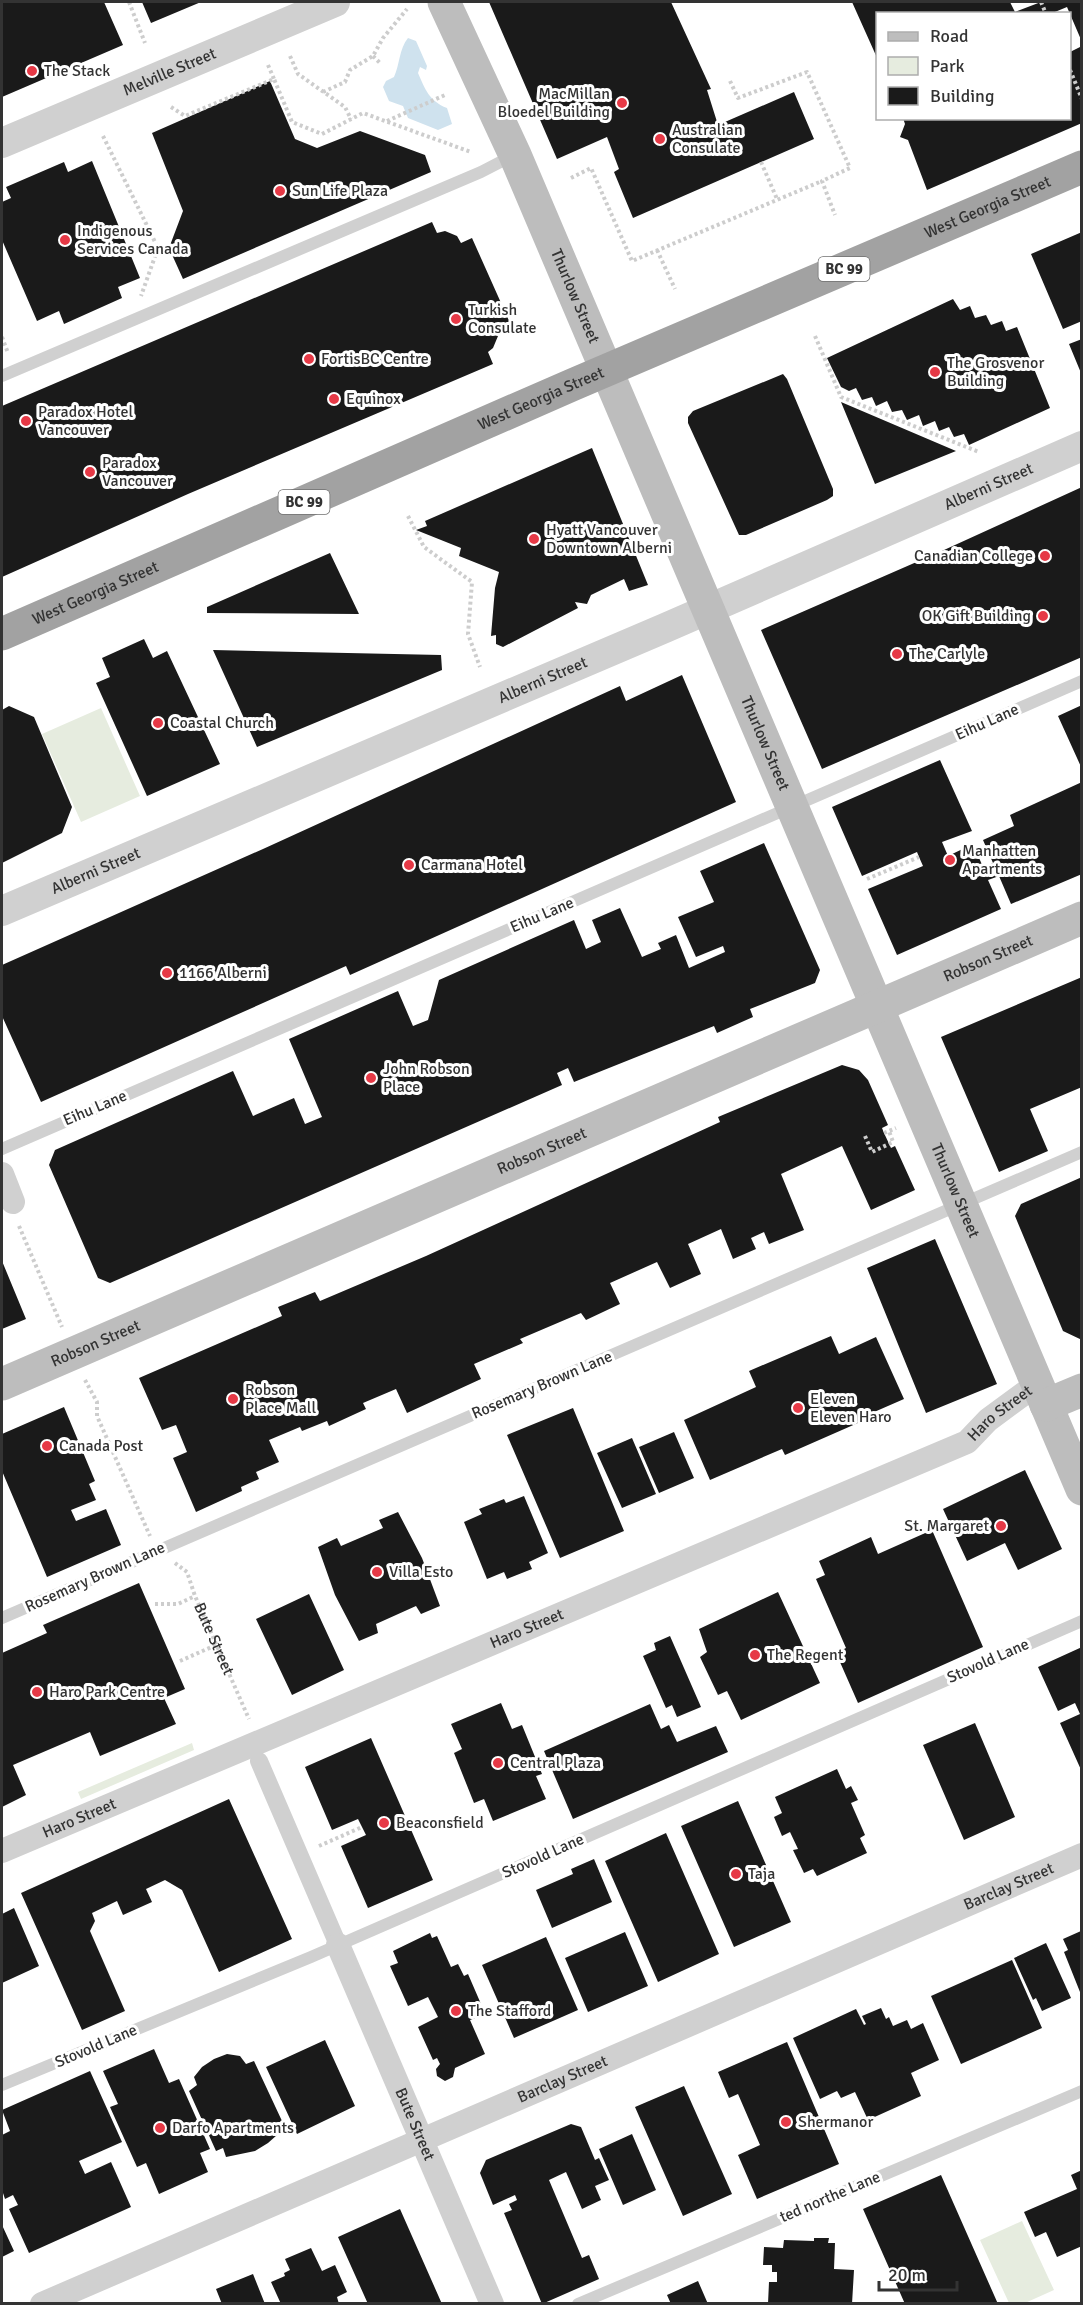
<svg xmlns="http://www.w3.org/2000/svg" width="1083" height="2305" viewBox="0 0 1083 2305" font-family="Signika,sans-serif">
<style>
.green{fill:#e6ecdf}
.water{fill:#cfe2ee}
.building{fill:#1a1a1a}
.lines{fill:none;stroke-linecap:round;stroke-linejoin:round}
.path{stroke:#cdcdcd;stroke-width:4;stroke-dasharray:3 3;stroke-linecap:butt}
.service{stroke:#d0d0d0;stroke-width:12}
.pedestrian{stroke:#d0d0d0;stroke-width:18}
.minor{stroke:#d0d0d0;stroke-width:24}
.tertiary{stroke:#d0d0d0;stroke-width:30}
.secondary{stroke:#bdbdbd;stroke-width:33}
.trunk{stroke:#a2a2a2;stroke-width:33}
.poi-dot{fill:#e63946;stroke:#fff;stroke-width:2}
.labels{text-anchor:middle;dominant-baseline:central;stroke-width:6;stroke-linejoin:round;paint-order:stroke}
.shield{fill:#fff;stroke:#707070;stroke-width:1.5}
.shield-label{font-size:15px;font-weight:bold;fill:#333}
.poi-label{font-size:16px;fill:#333;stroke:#fff;text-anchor:start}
.street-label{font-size:16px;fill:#333;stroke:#fff}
</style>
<rect width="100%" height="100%" fill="#fff"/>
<path class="green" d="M101 708 140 796 81 822 42 734Z
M192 1743 194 1750 81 1799 78 1792Z
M1022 2221 1054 2290 1025 2303H1009L980 2240Z"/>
<path class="water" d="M408 38 416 41 427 66 426 70 420 67 418 73C425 89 429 101 447 108L452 124 438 130 408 118 403 106 389 101 383 87 386 81 394 77C400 64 399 49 408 38Z"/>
<path class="building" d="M2 2H104L123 45 2 97Z
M142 2H201L151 23Z
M489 2H671L711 89 707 90 718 125 794 92 814 139 633 218 614 172 619 169 607 137 557 159Z
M852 2H1010L1015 12 1041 2H1082V42L1067 7 1050 14H878V60Z
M1082 46V123L927 190 908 140 900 137 905 124 903 118H1070V52Z
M270 81 295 139 317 148 360 131 425 155 431 172 183 279 169 248 183 211 152 133Z
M92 161 140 278 118 287 122 298 64 324 59 311 37 321 2 240V202L11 198 6 187 64 162 68 172Z
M432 222 437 233 445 231 457 236 461 243 472 238 510 323 498 328V336L493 348 488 352 493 364 188 494 2 577V406Z
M1082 232V321L1063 329 1031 254Z
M953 299 960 310 970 306 975 318 986 315 991 325 1002 321 1006 331 1017 327 1050 408 969 445 964 434 954 437 949 427 939 431 935 421 923 426 919 415 907 420 902 410 892 412 887 401 876 406 872 397 862 400 856 388 849 391 841 387 827 358Z
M1082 339V373H1081L1069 344Z
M783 374 787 379 833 489V496L827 500 746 535H739L688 423V417L693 411Z
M841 402 956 451 875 484Z
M592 448 648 585 629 591 624 579 591 595 587 604 575 602 578 608 503 647 496 644V635L491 636 495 588 499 572 459 556 461 548 416 530 427 526 425 521Z
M1082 487V657L822 769 761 630 944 550Z
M330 553 359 614 207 613V607Z
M144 639 153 658 167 651 220 764 147 796 96 683 110 677 102 658Z
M213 650 441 655 442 670 257 747Z
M682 675 736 802 350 975 346 966 41 1102 2 1016V965L263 849 620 686 626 701Z
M1082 705V769L1058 716Z
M9 706 34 717 72 807 62 833 2 863V710Z
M940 760 972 831 942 842 948 856 973 844 983 867 993 863 983 840 1014 826 1010 815 1082 782V874L1011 904 999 876 988 880 1001 909 897 955 868 889 923 866 919 857 917 852 862 876 832 807Z
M764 843 820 970 815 983 750 1009 753 1017 717 1033 714 1026 574 1082 568 1068 557 1073 562 1085 110 1283 98 1278 49 1165 55 1150 233 1071 253 1116 294 1098 305 1124 322 1117 289 1039 398 991 413 1026 428 1020 439 980 574 920 586 949 601 942 592 920 620 908 642 957 661 949 658 943 676 935 689 968 725 952 723 946 696 957 678 917 714 902 700 871Z
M1082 977V1087L1030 1109 1048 1151 999 1172 941 1037Z
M842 1065 859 1070 868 1080 888 1125 882 1128 884 1133 891 1148 895 1146 915 1190 871 1210 842 1146 781 1174 804 1230 769 1244 764 1232 751 1238 756 1249 733 1259 721 1229 688 1244 701 1274 670 1288 657 1262 610 1283 620 1304 586 1320 581 1313 520 1339 523 1343 474 1364 481 1379 407 1413 396 1389 363 1403 366 1409 329 1426 327 1421 302 1431 300 1427 269 1440 279 1462 256 1472 259 1479 241 1487 242 1491 196 1512 173 1458 187 1452 176 1425 162 1430 139 1378 282 1316 278 1307 315 1292 320 1301 426 1256 720 1122 718 1117Z
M1082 1177V1340L1063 1331 1015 1216 1021 1204Z
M935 1239 997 1384 926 1413 867 1268Z
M2 1261 26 1319 2 1329Z
M831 1336 839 1354 876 1337 904 1399 865 1416 867 1419 785 1455 782 1449 710 1480 684 1420 756 1387 749 1371Z
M64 1407 95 1481 89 1484 96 1500 71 1510 76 1521 106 1509 121 1545 47 1577 2 1471V1434Z
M573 1408 624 1531 560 1558 507 1435Z
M674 1432 694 1478 659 1493 639 1447Z
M632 1438 656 1494 622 1508 597 1453Z
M1025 1470 1062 1549 1018 1570 1005 1543 967 1561 943 1509Z
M524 1496 548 1553 529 1562 532 1569 507 1579 504 1572 487 1579 464 1522 482 1514 479 1509 504 1499 506 1503Z
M398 1512 422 1558 440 1606 421 1614 416 1606 376 1624 378 1633 359 1641 335 1595 318 1547 337 1538 341 1546 383 1528 379 1520Z
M932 1530 983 1647 858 1703 836 1653 846 1648 816 1579 825 1575 819 1561 871 1537 878 1554Z
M139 1583 185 1689 164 1698 176 1724 100 1756 90 1732 13 1765 26 1795 2 1807V1653L47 1633 43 1625Z
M778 1592 820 1683 741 1720 727 1691 718 1695 700 1657 707 1652 699 1629Z
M309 1594 344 1670 292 1695 256 1619Z
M670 1636 701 1707 677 1717 672 1705 666 1708 643 1656 656 1650 654 1643Z
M1082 1647V1772L1060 1723 1080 1714 1075 1703 1058 1711 1038 1667Z
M501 1703 512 1729 522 1725 542 1774 536 1776 546 1799 493 1821 484 1799 474 1803 454 1753 462 1749 451 1724Z
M650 1704 661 1729 669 1725 677 1742 716 1726 728 1752 573 1819 544 1751Z
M975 1723 1015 1817 964 1840 923 1745Z
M371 1738 433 1880 368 1908 341 1846 366 1835 358 1819 332 1830 305 1767Z
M837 1769 846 1789 851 1786 858 1800 851 1803 865 1835 860 1838 867 1853 817 1876 813 1869 804 1873 793 1850 798 1849 790 1832 782 1836 774 1817 782 1813 775 1797Z
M229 1799 292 1939 219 1972 182 1890 165 1880 146 1889 152 1902 123 1915 117 1901 92 1913 95 1921 90 1931 125 2011 82 2030 21 1893Z
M738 1801 791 1922 734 1947 681 1826Z
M666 1833 719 1954 658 1982 605 1861Z
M594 1859 612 1902 552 1928 536 1890 573 1874 571 1869Z
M14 1908 39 1966 2 1983V1914Z
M1081 1931 1082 1932V1997L1064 1952 1068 1950 1063 1939Z
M625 1932 648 1986 588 2012 565 1958Z
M430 1933 432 1938 437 1936 451 1967 458 1964 464 1976 468 1974 481 2004 475 2006 480 2016 470 2020 485 2054 455 2068 453 2077 445 2081 437 2076 436 2069 440 2064 437 2058 433 2060 418 2027 438 2017 428 1997 408 2006 390 1966 398 1963 393 1951Z
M546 1937 578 2010 514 2038 482 1965Z
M1046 1943 1071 1998 1042 2011 1036 1998 1033 2000 1014 1958Z
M1012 1960 1042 2028 961 2064 931 1996Z
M881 2008 886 2019 889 2017 893 2026 907 2020 911 2029 923 2023 939 2060 911 2073 921 2096 868 2120 855 2092 841 2098 837 2091 820 2099 793 2038 856 2009 864 2025 866 2024 862 2016Z
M325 2040 355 2106 297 2134 266 2067Z
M787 2042 839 2164 757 2199 738 2155 760 2145 738 2094 729 2098 718 2072Z
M154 2049 169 2083 179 2079 210 2149 200 2153 208 2172 159 2194 146 2163 137 2167 110 2107 118 2104 103 2071Z
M227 2054 240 2056 246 2064 254 2061 282 2121 273 2125 277 2135 268 2143 255 2151 226 2157 223 2148 216 2151 189 2091 197 2085 194 2077 202 2067 214 2059Z
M90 2071 122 2142 79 2161 85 2174 111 2162 131 2207 29 2253 9 2209 18 2205 13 2195 5 2199 2 2190V2135L10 2131 2 2110Z
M684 2086 732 2194 683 2216 635 2107Z
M571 2124 581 2127 595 2160 599 2158 609 2180 595 2186 601 2200 582 2209 566 2172 549 2180 582 2258 589 2255 599 2279 542 2304 504 2213 512 2210 509 2204 517 2200 515 2195 493 2205 480 2173 486 2160Z
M632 2134 656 2190 623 2205 599 2149Z
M1082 2170V2246L1057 2257 1046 2232 1035 2237 1024 2212 1077 2189 1071 2175Z
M941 2175 998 2304H905L863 2209Z
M400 2209 442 2304H368L338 2237Z
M2 2225 14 2251 2 2257Z
M814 2238H829L828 2243H835L834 2269 854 2270 852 2304H768L769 2282H777V2272H772V2265H763L764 2247 783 2248 784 2240 814 2241Z
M311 2248 322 2271 335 2265 347 2292 337 2297 339 2304H281L271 2282 285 2276 284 2273 290 2270 285 2259Z
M253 2274 265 2304H222L216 2289Z
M698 2281 708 2304H671L667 2295Z"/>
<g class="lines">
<g class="path">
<path d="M129 2 145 43"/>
<path d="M1041 2 1046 14"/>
<path d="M290 56 298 74 345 107 351 119"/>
<path d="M373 56 381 64"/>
<path d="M268 65 274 79"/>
<path d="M1070 70 1082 99"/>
<path d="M730 81 738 98 807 72 850 168 822 181 835 215"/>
<path d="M323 92 345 82 350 70 373 56 383 38 407 9"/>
<path d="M171 107 185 116 274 79 292 122 322 134 363 113 471 152"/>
<path d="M387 121 445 95"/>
<path d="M103 136 158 248 141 296"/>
<path d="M761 162 777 199"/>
<path d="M571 178 591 168 632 261 822 181"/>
<path d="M657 250 675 289"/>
<path d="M815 336 841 397 979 452"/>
<path d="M2 337 8 353"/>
<path d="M408 516 424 547 472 582 468 634 480 667"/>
<path d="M867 879 919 857"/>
<path d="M884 1133 896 1128"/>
<path d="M865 1136 872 1152 893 1142 889 1131"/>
<path d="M19 1226 62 1327"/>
<path d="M85 1380 97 1402V1416L150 1536"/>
<path id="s1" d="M175 1563 187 1572 195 1596 249 1719"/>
<path d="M155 1604H178L195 1596"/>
<path d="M180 1661 216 1645"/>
<path d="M319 1846 362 1827"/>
</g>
<path class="service" d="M2 376 481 172 514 155
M2 1149 1082 681
M2 1618 1082 1152
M2 2085 311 1957 1082 1621
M578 2304 1082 2091"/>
<path class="pedestrian" d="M259 1761 336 1940"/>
<g class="minor">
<path d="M2 1174 13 1202"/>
<path id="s2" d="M2 1851 967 1442 988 1420 1037 1384"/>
<path id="s3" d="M338 1945 492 2304"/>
<path id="s4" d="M42 2304 1082 1855"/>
</g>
<g class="tertiary">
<path id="s5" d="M2 143 335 2"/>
<path id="s6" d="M2 911 665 628 1082 446"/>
</g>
<g class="secondary">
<path id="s7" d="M444 2 515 155 1082 1489"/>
<path id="s8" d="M2 1384 1082 918"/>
<path d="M1046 1405 1082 1390"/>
</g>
<path class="trunk" id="s9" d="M2 634 572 385 1082 167"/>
</g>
<g class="poi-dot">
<circle cx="32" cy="71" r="6"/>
<circle cx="622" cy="103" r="6"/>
<circle cx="660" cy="139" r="6"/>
<circle cx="280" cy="191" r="6"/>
<circle cx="65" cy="240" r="6"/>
<circle cx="456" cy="319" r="6"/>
<circle cx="309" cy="359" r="6"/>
<circle cx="935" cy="372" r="6"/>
<circle cx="334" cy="399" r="6"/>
<circle cx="26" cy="421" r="6"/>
<circle cx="90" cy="472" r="6"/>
<circle cx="534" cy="539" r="6"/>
<circle cx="1045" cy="556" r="6"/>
<circle cx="1043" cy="616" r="6"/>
<circle cx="897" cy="654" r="6"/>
<circle cx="158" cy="723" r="6"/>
<circle cx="950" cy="860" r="6"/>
<circle cx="409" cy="865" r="6"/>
<circle cx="167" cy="973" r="6"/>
<circle cx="371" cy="1078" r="6"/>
<circle cx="233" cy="1399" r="6"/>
<circle cx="798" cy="1408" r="6"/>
<circle cx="47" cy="1446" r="6"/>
<circle cx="1001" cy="1526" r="6"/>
<circle cx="377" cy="1572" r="6"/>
<circle cx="755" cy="1655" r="6"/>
<circle cx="37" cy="1692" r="6"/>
<circle cx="498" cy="1763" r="6"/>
<circle cx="384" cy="1823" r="6"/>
<circle cx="736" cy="1874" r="6"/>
<circle cx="456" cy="2011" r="6"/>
<circle cx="786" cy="2122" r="6"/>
<circle cx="160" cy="2128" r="6"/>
</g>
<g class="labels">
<g class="shield">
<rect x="818.5" y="257" width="51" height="24" rx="4.5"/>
<rect x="278.5" y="490" width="51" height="24" rx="4.5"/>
</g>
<g class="shield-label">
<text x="844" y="269">BC 99</text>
<text x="304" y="502">BC 99</text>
</g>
<g class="poi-label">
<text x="44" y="71">The Stack</text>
<text x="610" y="94" text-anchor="end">MacMillan<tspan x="610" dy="18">Bloedel Building</tspan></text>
<text x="672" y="130">Australian<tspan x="672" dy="18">Consulate</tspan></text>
<text x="292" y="191">Sun Life Plaza</text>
<text x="77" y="231">Indigenous<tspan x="77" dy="18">Services Canada</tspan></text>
<text x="468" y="310">Turkish<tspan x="468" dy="18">Consulate</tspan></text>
<text x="321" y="359">FortisBC Centre</text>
<text x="947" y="363">The Grosvenor<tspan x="947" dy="18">Building</tspan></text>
<text x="346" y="399">Equinox</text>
<text x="38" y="412">Paradox Hotel<tspan x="38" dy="18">Vancouver</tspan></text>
<text x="102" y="463">Paradox<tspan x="102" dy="18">Vancouver</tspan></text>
<text x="546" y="530">Hyatt Vancouver<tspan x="546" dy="18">Downtown Alberni</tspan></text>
<text x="1033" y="556" text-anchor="end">Canadian College</text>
<text x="1031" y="616" text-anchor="end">OK Gift Building</text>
<text x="909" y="654">The Carlyle</text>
<text x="170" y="723">Coastal Church</text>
<text x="962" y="851">Manhatten<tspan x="962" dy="18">Apartments</tspan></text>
<text x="421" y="865">Carmana Hotel</text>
<text x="179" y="973">1166 Alberni</text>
<text x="383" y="1069">John Robson<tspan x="383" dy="18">Place</tspan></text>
<text x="245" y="1390">Robson<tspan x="245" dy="18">Place Mall</tspan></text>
<text x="810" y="1399">Eleven<tspan x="810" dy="18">Eleven Haro</tspan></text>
<text x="59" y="1446">Canada Post</text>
<text x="989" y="1526" text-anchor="end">St. Margaret</text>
<text x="389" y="1572">Villa Esto</text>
<text x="767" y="1655">The Regent</text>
<text x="49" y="1692">Haro Park Centre</text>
<text x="510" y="1763">Central Plaza</text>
<text x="396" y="1823">Beaconsfield</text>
<text x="748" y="1874">Taja</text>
<text x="468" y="2011">The Stafford</text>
<text x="798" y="2122">Shermanor</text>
<text x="172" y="2128">Darfo Apartments</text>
</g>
<g class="street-label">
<text stroke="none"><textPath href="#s5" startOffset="182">Melville Street</textPath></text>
<text stroke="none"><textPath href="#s9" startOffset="1074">West Georgia Street</textPath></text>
<text stroke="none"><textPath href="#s7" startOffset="322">Thurlow Street</textPath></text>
<text stroke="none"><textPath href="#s9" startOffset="588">West Georgia Street</textPath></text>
<text stroke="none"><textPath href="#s6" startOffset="1074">Alberni Street</textPath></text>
<text stroke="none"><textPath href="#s9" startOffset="102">West Georgia Street</textPath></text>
<text stroke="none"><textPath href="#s6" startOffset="588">Alberni Street</textPath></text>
<text transform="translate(987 722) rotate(-24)">Eihu Lane</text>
<text stroke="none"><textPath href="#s7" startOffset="808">Thurlow Street</textPath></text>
<text stroke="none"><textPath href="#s6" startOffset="102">Alberni Street</textPath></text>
<text transform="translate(542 915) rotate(-23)">Eihu Lane</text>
<text stroke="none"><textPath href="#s8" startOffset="1074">Robson Street</textPath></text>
<text transform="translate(95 1108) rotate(-23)">Eihu Lane</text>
<text stroke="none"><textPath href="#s8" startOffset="588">Robson Street</textPath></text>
<text stroke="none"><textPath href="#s7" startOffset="1294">Thurlow Street</textPath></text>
<text stroke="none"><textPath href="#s8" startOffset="102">Robson Street</textPath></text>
<text transform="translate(542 1385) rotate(-23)">Rosemary Brown Lane</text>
<text stroke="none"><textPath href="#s2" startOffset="1092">Haro Street</textPath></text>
<text transform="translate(95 1577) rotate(-24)">Rosemary Brown Lane</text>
<text stroke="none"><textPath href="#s2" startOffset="570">Haro Street</textPath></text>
<text stroke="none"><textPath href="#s1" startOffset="87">Bute Street</textPath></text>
<text transform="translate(988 1661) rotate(-24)">Stovold Lane</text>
<text stroke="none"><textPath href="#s2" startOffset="84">Haro Street</textPath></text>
<text transform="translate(543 1856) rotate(-24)">Stovold Lane</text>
<text stroke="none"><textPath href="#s4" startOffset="1053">Barclay Street</textPath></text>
<text transform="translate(96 2046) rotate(-23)">Stovold Lane</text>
<text stroke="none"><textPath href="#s4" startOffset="567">Barclay Street</textPath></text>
<text stroke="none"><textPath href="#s3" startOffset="195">Bute Street</textPath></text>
<text transform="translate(830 2197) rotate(-23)">ted northe Lane</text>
</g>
</g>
<rect width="1083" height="2305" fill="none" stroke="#333333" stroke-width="6"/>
<rect x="876" y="12" width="195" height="108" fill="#ffffff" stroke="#adadad" stroke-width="1.5"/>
<rect x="888" y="32" width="30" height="9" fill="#bdbdbd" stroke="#adadad" stroke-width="1.5"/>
<text x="930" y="42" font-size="18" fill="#333333">Road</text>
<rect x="888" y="57" width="30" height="18" fill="#e6ecdf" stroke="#adadad" stroke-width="1.5"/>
<text x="930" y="72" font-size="18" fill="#333333">Park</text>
<rect x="888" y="87" width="30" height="18" fill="#1a1a1a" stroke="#adadad" stroke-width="1.5"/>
<text x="930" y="102" font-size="18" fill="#333333">Building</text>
<path d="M879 2281v9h78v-9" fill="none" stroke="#333333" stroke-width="3"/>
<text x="888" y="2281" font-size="18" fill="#333333" stroke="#ffffff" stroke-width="4.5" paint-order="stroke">20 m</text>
</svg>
